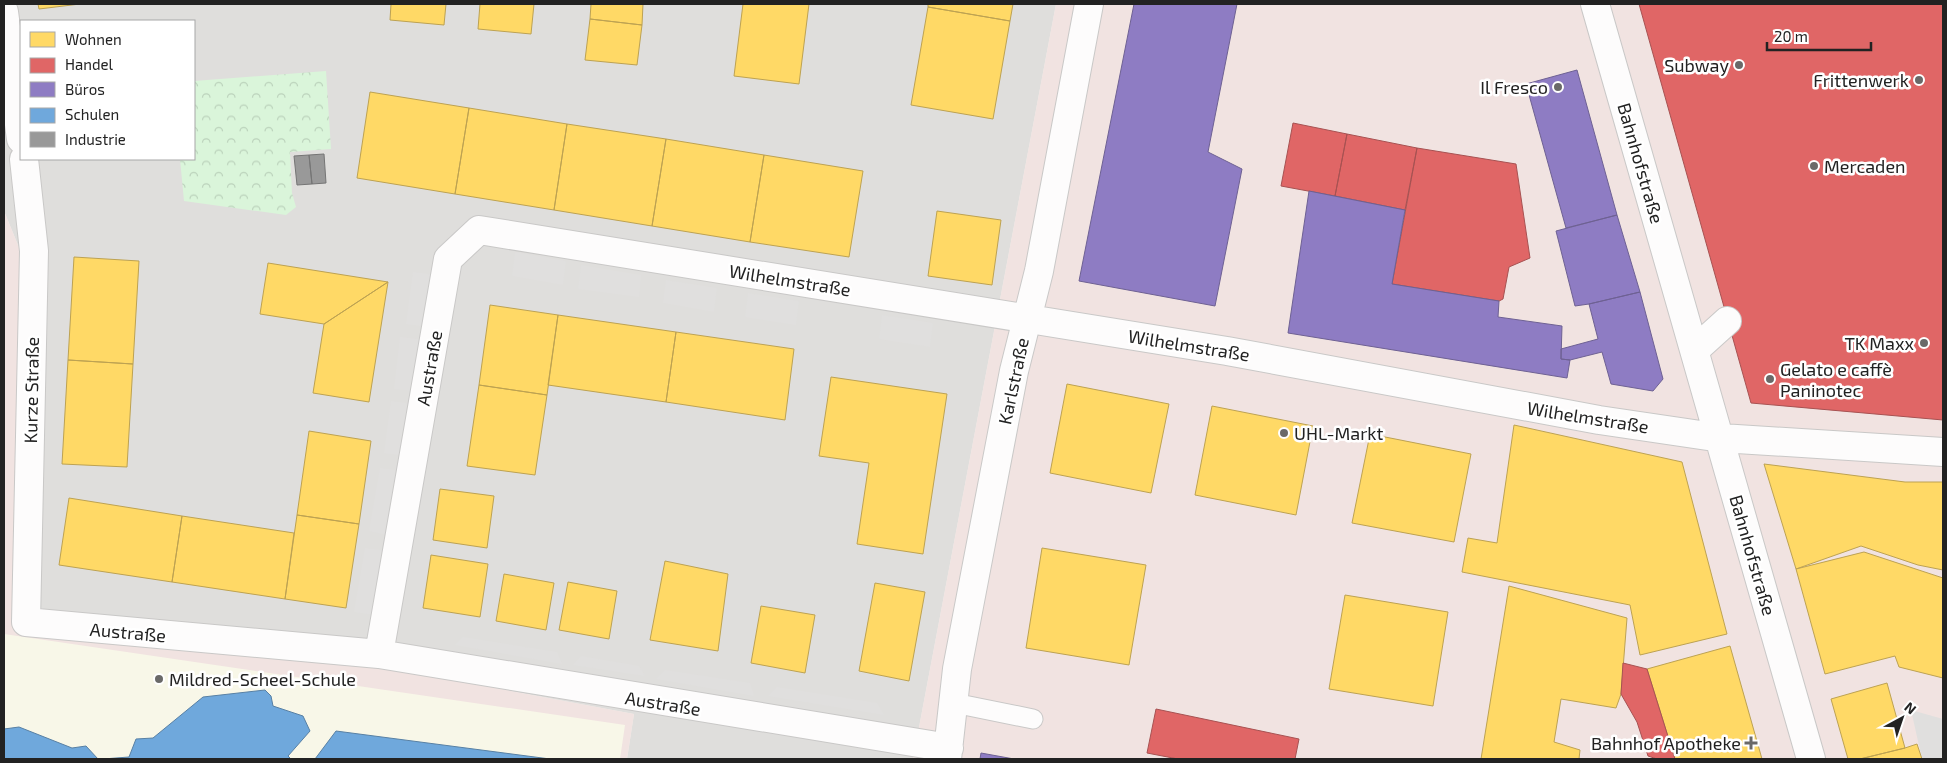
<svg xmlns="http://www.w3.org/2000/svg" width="1947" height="763" viewBox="0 0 1947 763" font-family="'Exo 2',sans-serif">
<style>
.residential{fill:#dfdedc;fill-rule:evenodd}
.commercial{fill:#f1e3e1}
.education{fill:#f8f7e8}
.park{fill:url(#park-crowns)}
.parking{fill:#e0dfde}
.homes{fill:#ffd966;stroke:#bda252}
.shops{fill:#e06666;stroke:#a75252}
.offices{fill:#8e7cc3;stroke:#6e6193}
.schools{fill:#6fa8dc;stroke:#5880a4}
.industry{fill:#999;stroke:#757575}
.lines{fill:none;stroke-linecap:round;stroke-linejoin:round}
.lane-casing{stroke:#c9c8c7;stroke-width:21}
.street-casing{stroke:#c9c8c7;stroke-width:30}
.lane{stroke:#fdfcfc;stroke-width:19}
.street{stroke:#fdfcfc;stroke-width:28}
.poi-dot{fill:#6a6968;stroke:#fff;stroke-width:2}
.labels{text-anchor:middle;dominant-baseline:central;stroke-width:5;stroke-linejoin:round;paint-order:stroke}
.poi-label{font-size:18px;fill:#222;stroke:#fff;text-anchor:end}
.street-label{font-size:18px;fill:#222;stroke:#fff}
</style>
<defs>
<pattern id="park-crowns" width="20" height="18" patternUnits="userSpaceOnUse" patternTransform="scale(1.25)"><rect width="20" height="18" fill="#daf5da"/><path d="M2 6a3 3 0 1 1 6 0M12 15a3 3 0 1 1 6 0" fill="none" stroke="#bbd2bb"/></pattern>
</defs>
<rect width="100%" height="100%" fill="#f0eeeb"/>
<path class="residential" d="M4 4H1056L913 759H627L634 714 377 666 15 631 20 250 4 211ZM21 21H194V159H21Z"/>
<path class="commercial" d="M1056 4H1943V759H913Z
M4 211 20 250 15 631 377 666 634 714 627 759H4Z"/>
<path class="education" d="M4 634 625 725 620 759H4Z"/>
<path class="park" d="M326 71 331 149 290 152 292 193 296 207 286 215 184 201 180 159H194V81Z"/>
<path class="parking" d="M515 252 566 261 563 285 512 276Z
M581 265 641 275 639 297 578 289Z
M413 272 436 275 428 327 406 324Z
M666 280 717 288 714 312 663 303Z
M748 293 799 301 796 325 745 317Z
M882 315 933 323 930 347 879 339Z
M400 337 424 340 416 391 394 389Z
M391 401 414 404 406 456 384 453Z
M380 468 403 471 392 536 369 531Z
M365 548 388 551 375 615 354 612Z
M463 637 557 652 562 664 455 645Z
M581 656 639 666 645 676 573 665Z
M665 670 750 683 754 696 656 679Z
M777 687 877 703 884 715 768 696Z
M1911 710 1943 719V759H1922Z"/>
<path class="homes" d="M38 4H80L39 9Z
M391 4H446L444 25 390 20Z
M480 4H534L531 34 478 29Z
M591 4H643L642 25 590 19Z
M743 4H809L799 84 734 76Z
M928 4H1013L1010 21 928 7Z
M928 7 1010 21 993 119 911 105Z
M590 19 642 25 637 65 585 60Z
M370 92 469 108 455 194 357 178Z
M469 108 567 124 554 210 455 194Z
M567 124 666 139 652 226 554 210Z
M666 139 764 155 750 242 652 226Z
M764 155 863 171 849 257 750 242Z
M937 211 1001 220 992 285 928 276Z
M74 257 139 261 133 364 68 360Z
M268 263 388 282 324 324 260 314Z
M388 282 369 402 313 393 324 324Z
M490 305 558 315 547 395 479 385Z
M558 315 676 332 666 402 548 385Z
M676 332 794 349 785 420 666 402Z
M68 360 133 364 127 467 62 464Z
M831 377 947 394 923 554 857 544 869 463 819 456Z
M1067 384 1169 404 1151 493 1050 473Z
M479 385 547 395 535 475 467 466Z
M1212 406 1313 426 1296 515 1195 495Z
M1514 425 1682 462 1727 634 1640 655 1630 605 1462 572 1468 538 1497 543Z
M309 431 371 441 359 524 297 515Z
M1370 434 1471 454 1454 542 1352 523Z
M1764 464 1905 482H1943V570L1918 565 1861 546 1796 569Z
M440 489 494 496 487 548 433 540Z
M69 498 182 516 172 582 59 565Z
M297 515 359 524 346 608 285 599Z
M182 516 294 533 285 599 172 582Z
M1042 548 1146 565 1129 665 1026 648Z
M1864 552 1943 578V678L1899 667 1895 656 1825 674 1796 569Z
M431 555 488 564 480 617 423 608Z
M665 561 728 574 718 651 650 640Z
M504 574 554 583 546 630 496 621Z
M568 582 617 591 609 639 559 630Z
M875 583 925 592 909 681 859 671Z
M1509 586 1627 618 1621 694 1616 708 1561 699 1554 742 1580 750 1579 759H1481Z
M1345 595 1448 612 1433 706 1329 689Z
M761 606 815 615 805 673 751 663Z
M1730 646 1762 759H1675L1647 669Z
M1887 683 1905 748 1860 759H1848L1831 699Z
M1917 744 1922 759H1860L1905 748Z"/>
<path class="shops" d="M1639 4H1943V420L1751 403Z
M1293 123 1347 134 1335 196 1281 186Z
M1347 134 1417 148 1405 210 1335 196Z
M1417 148 1516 164 1530 258 1509 267 1503 299 1499 301 1392 284Z
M1623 663 1647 669 1675 759H1657L1648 756 1637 722 1621 694Z
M1156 709 1299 739 1295 759H1178L1147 753Z"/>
<path class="offices" d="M1134 4H1237L1208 152 1242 169 1215 306 1079 281Z
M1577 70 1617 215 1566 228 1526 84Z
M1309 191 1405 210 1392 284 1499 301 1498 317 1562 326 1561 359 1570 360 1567 378 1288 333Z
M1617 215 1640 292 1589 304 1575 306 1556 231Z
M1640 292 1663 379 1653 391 1611 384 1602 352 1570 360 1561 359V349L1598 339 1589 304Z
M981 753 1014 759H980Z"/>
<path class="schools" d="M265 690 271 696 273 706 303 716 310 731 288 756 291 759H103L129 757 136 739 153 738 203 697Z
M19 727 72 748 86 746 98 759H4V729Z
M336 731 550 759H315Z"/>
<path class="industry" d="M324 154 326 183 312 184 309 155Z
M309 155 312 184 297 185 294 156Z"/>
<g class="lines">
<g class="lane-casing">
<path id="lane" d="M954 703 1033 719"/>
</g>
<g class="street-casing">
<path id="street" d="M1595 4 1811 759
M4 12 21 139
M24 159 34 251 26 622 379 654 949 748
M1695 350 1727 321
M379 654 448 259 479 230 1227 351 1599 420 1721 438 1943 452
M947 759 957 669 1014 371 1039 271 1089 4"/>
</g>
<use href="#lane" class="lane"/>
<use href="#street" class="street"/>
</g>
<g class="poi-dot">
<circle cx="1739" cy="65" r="5"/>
<circle cx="1919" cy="80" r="5"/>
<circle cx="1558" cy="87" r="5"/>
<circle cx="1814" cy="166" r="5"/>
<circle cx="1924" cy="343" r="5"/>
<circle cx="1770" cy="379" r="5"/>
<circle cx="1284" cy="433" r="5"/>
<circle cx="159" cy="679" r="5"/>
<path d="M1748.5 735.5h5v5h5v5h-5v5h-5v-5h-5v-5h5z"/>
</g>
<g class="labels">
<g class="poi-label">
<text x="1729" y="65">Subway</text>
<text x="1909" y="80">Frittenwerk</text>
<text x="1548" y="87">Il Fresco</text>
<text x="1824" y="166" text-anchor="start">Mercaden</text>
<text x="1914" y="343">TK Maxx</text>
<text x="1780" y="369" text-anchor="start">Gelato e caffè<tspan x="1780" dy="21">Paninotec</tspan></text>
<text x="1294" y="433" text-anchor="start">UHL-Markt</text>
<text x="169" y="679" text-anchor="start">Mildred-Scheel-Schule</text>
<text x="1741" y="743">Bahnhof Apotheke</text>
</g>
<g class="street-label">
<text transform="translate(1641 163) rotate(74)">Bahnhofstraße</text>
<text transform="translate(790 280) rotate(9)">Wilhelmstraße</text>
<text transform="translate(1189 345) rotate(9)">Wilhelmstraße</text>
<text transform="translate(429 368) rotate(-80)">Austraße</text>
<text transform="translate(1013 381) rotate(-78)">Karlstraße</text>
<text transform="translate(31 390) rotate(-89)">Kurze Straße</text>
<text transform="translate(1588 417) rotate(9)">Wilhelmstraße</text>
<text transform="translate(1753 555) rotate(74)">Bahnhofstraße</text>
<text transform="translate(128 632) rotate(5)">Austraße</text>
<text transform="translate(663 703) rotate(9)">Austraße</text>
</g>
</g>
<rect width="1947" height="763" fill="none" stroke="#222222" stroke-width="10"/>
<rect x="20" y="20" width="175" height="140" fill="#ffffff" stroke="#a7a7a7"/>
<rect x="30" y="32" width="25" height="15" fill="#ffd966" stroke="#a7a7a7"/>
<text x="65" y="45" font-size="15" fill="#222222">Wohnen</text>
<rect x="30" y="58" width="25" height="15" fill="#e06666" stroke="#a7a7a7"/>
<text x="65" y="70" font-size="15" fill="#222222">Handel</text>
<rect x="30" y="82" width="25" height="15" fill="#8e7cc3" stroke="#a7a7a7"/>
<text x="65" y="95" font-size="15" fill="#222222">Büros</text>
<rect x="30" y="108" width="25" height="15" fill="#6fa8dc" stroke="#a7a7a7"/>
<text x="65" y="120" font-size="15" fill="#222222">Schulen</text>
<rect x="30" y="132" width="25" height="15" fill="#999999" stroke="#a7a7a7"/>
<text x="65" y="145" font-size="15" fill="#222222">Industrie</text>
<g transform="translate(1902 718) rotate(40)" stroke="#ffffff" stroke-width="4" paint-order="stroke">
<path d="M0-4L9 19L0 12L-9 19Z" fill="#222222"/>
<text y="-8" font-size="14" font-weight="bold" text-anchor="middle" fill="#222222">N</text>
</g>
<path d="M1767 42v8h104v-8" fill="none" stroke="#222222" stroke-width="2.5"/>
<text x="1774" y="42" font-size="15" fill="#222222" stroke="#ffffff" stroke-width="4" paint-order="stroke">20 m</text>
</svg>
